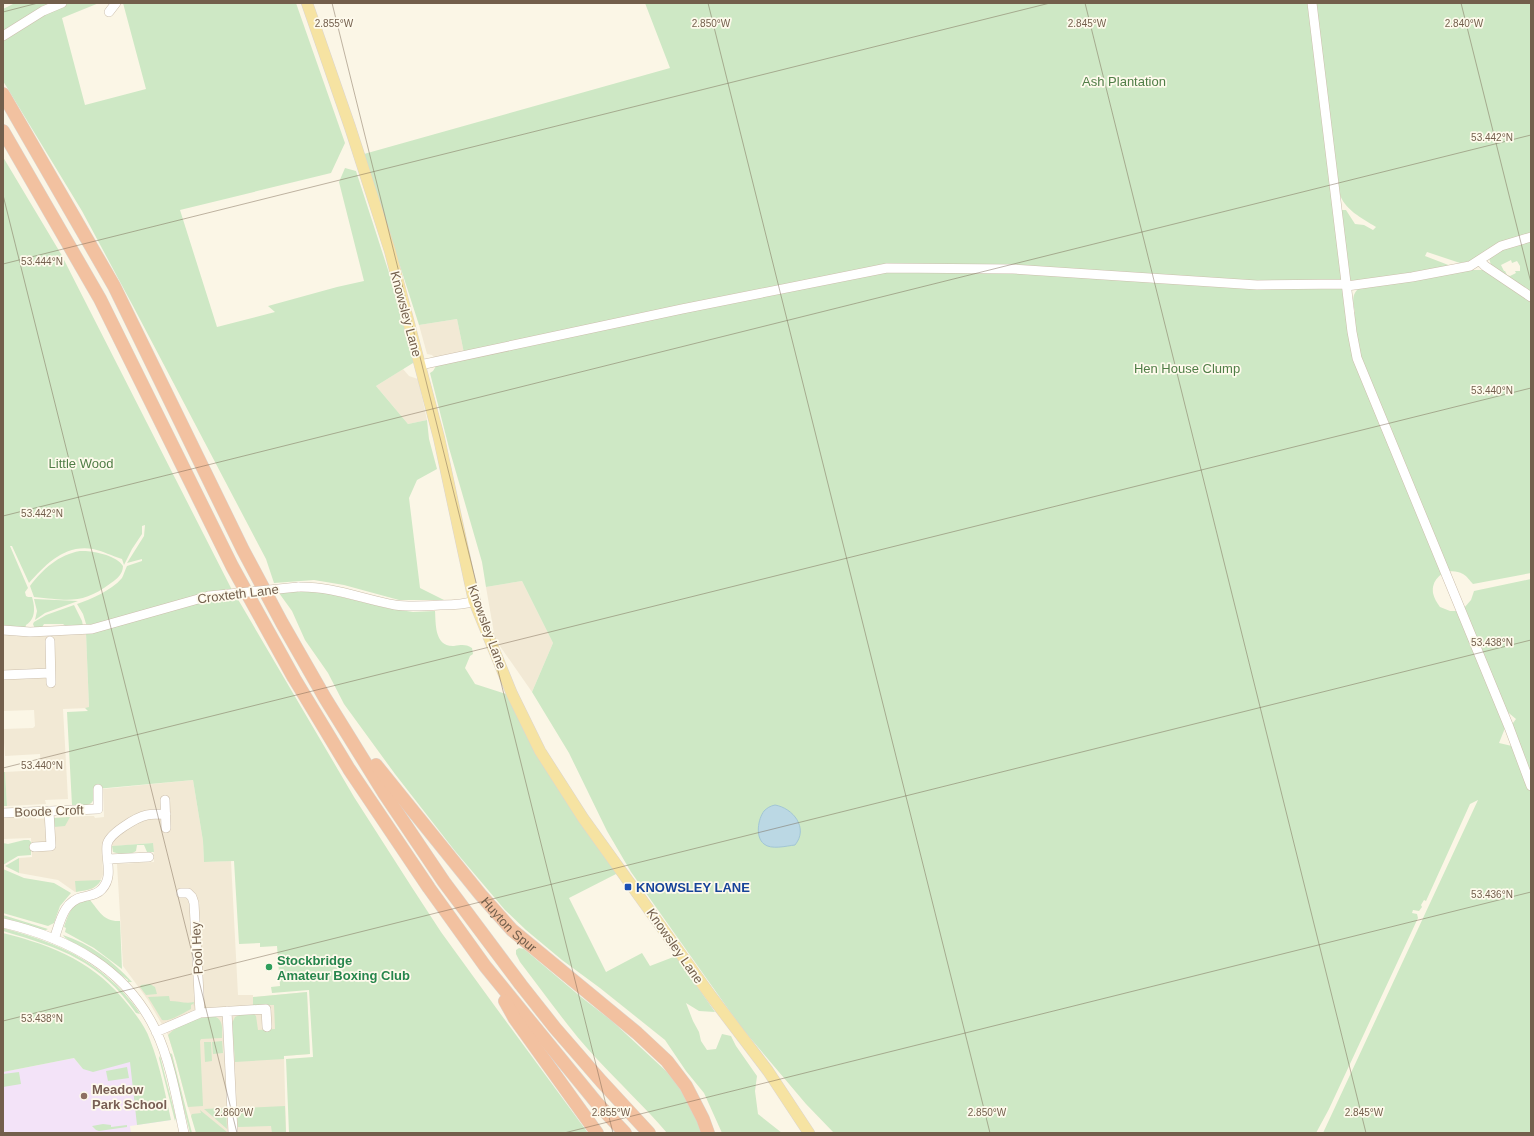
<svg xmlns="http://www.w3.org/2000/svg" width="1534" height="1136" viewBox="0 0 1534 1136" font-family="Arial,sans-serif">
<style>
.residential{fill:#f2e9d5}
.education{fill:#f3e3f8}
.green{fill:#cee8c5;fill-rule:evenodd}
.water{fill:#bbd8e4;stroke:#a2c6d5}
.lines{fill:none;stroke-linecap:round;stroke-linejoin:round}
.minor-casing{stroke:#ccbfad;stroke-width:10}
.major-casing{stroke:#dbd5d0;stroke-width:12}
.highway-casing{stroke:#dbd5d0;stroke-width:14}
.minor{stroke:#fff;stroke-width:9}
.major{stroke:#f6e3a2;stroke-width:11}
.highway{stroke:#f2c1a0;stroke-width:13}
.minor-bridge-casing{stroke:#ccbfad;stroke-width:10;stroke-linecap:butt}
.minor-bridge{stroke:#fff;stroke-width:9}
.ticks{fill:none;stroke:#735f4c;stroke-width:1;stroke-opacity:0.45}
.transit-dot{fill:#1a4fb4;stroke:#fefaec;stroke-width:1.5}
.leisure-dot{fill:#2e9e5b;stroke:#fefaec;stroke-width:1.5}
.education-dot{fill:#8d6e63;stroke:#fefaec;stroke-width:1.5}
.labels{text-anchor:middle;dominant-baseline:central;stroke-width:3.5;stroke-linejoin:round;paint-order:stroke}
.park-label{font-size:13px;fill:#507e47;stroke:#fefaec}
.street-label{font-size:13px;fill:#735f4c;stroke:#fefaec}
.transit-label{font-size:13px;font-weight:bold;fill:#164399;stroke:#fefaec;text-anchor:start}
.leisure-label{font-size:13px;font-weight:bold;fill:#27864d;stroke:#fefaec;text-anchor:start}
.education-label{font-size:13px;font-weight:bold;fill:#785e54;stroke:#fefaec;text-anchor:start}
.ticks-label{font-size:10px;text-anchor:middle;fill:#735f4c;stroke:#fefaec;stroke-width:3.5;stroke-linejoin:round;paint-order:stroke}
</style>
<rect width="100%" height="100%" fill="#fbf6e6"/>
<path class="residential" d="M457 319 464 353 435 359 432 355 427 354 419 325Z
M403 369 409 376 418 379 427 420 408 424 376 386Z
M522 581 553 643 532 692 495 639 486 587Z
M86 633 89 708 63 709 68 799 45 800 46 804 7 806 5 772 41 770 40 754 5 756 3 729 33 728 35 726 34 710 3 711V634L37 636Z
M193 780 203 841 204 862 231 861 238 995H253V997L307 992 310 1054 284 1056 286 1133H197L188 1107 176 1061 168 1035 148 1000 123 966 117 864 154 862 153 843 102 847 103 875 99 883 92 889 75 892 58 880 19 873V858L32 857 31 838 3 839V817L35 816 36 819 86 816H94L95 818 104 817 103 789Z"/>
<path class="education" d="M155 1055 171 1120 130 1126 131 1133H3V1072L74 1058 83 1069Z"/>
<path class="green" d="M15 3H54L3 31V9Z
M70 3H99L62 18 85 105 146 89 123 3H296L345 143 331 173 180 210 217 327 275 312 268 306 337 287 364 281 339 182 345 168 356 171 390 276 414 360 413 363 376 386 408 424 427 420 429 439 437 469 417 480 409 498 420 588 444 600H399L344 585 314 580 274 583 266 559 133 306 82 211 3 81V41L45 13Z
M645 3H1310L1339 210H1346L1355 224 1364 225 1373 230 1376 227C1362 218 1344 210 1339 192L1315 3H1531V573L1473 584C1470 581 1467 576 1463 574 1449 566 1431 576 1433 593 1434 598 1437 603 1440 607L1450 611H1459L1505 728 1499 743 1512 746 1513 723 1516 719 1504 709 1464 608 1471 600 1474 591 1531 579V1133H1323L1478 800 1470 804 1426 901 1424 900 1421 905 1422 907 1419 911 1413 910 1412 913 1417 914 1418 918 1329 1109 1316 1133H834L806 1104 741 1027 631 872 607 831 569 753 532 692 553 643 522 581 486 587 482 562 449 448 430 373 433 371 436 366 464 353 457 319 419 325 364 154 670 68ZM1427 252 1460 263 1489 258 1491 265 1486 270H1468L1451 266 1425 256ZM1511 260 1512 263 1517 261 1520 266V271H1515L1516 273 1510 276 1507 275 1505 271H1504L1501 265ZM1342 287 1359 288C1351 295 1353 303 1355 312L1348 316Z
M3 157 61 254 232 590 87 627 83 614 77 604C91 599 111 591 122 578 124 574 125 570 127 566L142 561V559L127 563 144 536 145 525 142 526V534L132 549 124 565 122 559C112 556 103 551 93 549 65 544 46 564 29 583L12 546H10L28 588 25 592 26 596 28 597H32C35 607 36 619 26 625L25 629 3 627Z
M80 551C91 550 117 555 123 566 123 574 117 579 111 583 82 605 68 600 34 597L30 586C43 569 58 555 80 551Z
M302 591 321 592 387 608 413 612 435 611C436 623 434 647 454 646 462 645 465 644 472 648L473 654 470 656 465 668 475 684 506 694 525 732 567 802 618 873 569 898 606 972 642 953 650 966 676 956 715 1012 699 1011 686 1003 693 1021 699 1032 701 1041 707 1050 716 1049 722 1034 731 1036 736 1046 757 1076 755 1091 758 1114 782 1133H722L704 1093 686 1071 665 1040 600 988 562 960 526 930 505 910 455 851 395 774 344 704 328 673 305 640 292 611 279 593Z
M236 596 354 797 411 886 441 932 494 1005 588 1133H289L286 1059 313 1057 309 990 272 993 271 987 280 986 277 946 260 947V943L239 944 234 861 204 862 203 841 193 780 96 789C93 808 90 805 72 805L67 712 88 711 85 708 89 707 86 633 208 600Z
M34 599 78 601 45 613 35 620 37 611Z
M74 605 82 621 83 626 68 628 63 624H44L41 629H35L33 624 34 622 46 615Z
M3 772H5L7 806H3Z
M70 817 65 826 54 827 53 821 54 818Z
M24 840H29L31 842V855L18 856 3 865V843L8 844Z
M153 843 154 852H147L144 845H137L136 851C129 856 119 854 113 852L112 846Z
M19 858V873L5 866Z
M3 869 24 878 54 883 71 893 60 906 54 923 48 926 3 913Z
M101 880C96 890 86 890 76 892L75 881Z
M90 900C99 911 104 922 120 921L122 969 94 948 65 932 66 928 64 927C70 911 71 903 90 900Z
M3 915 48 929 44 931 3 918Z
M3 928C50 941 89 955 123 992 129 999 135 1005 140 1014L136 1013C100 961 61 948 3 931Z
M3 933C55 946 96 963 129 1006 137 1016 146 1028 150 1040 160 1065 165 1093 171 1120L137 1125 130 1062 93 1072 83 1069 74 1058 3 1072Z
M63 935C90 944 112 960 132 982H127L128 980C113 970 97 954 78 945 72 942 66 940 63 935Z
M519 948 524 949 581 997 612 1021 666 1071 682 1090 692 1108 702 1133H667C645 1107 619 1083 596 1058 568 1028 545 994 520 962L516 954V950Z
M150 984 155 987 157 994 146 995 140 987 141 985Z
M307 992 310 1054 284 1056V1059L235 1062 232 1023 235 1017 239 1015 254 1014 256 1016 258 1030 275 1029 274 1005H253V997Z
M169 996 170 1001C178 1001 186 1004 194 1002L193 1006V1004L191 1005V1009C183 1013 170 1022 162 1020L148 997Z
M214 1016C224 1020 222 1029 222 1038L201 1039 200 1041 203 1106 188 1107 176 1061 168 1035C177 1025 200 1016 214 1016Z
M222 1041 223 1053 213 1054 212 1042Z
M204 1042H211L212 1061 205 1062Z
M170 1053 172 1054 192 1133H190Z
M160 1056 176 1118 175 1121 159 1058Z
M127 1067 129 1078 108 1081 106 1071Z
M19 1072 21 1084 3 1087V1074Z
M285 1106 286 1133H272L271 1126 238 1127 237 1112 242 1111 243 1108Z
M226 1108 227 1129 204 1109 225 1108Z
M200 1110 227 1132V1133H196L191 1116 192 1114 201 1113Z
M103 1124 111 1125V1127L127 1125V1127L99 1131 96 1130 92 1126Z"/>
<path class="water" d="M775 805C793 808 809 828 795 845 786 846 771 850 764 844 755 837 758 819 764 811 767 808 770 806 775 805Z"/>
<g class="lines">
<g class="minor-casing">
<path id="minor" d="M1312 3 1352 332 1357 358 1509 727 1531 786
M109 12 116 3
M3 36 43 11 62 3
M1480 261 1485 266 1531 297
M1347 286 1412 277 1470 266 1501 246 1531 237
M420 365 682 309 887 268 1013 269 1257 285 1347 284
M298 587C332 586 362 599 395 605 410 607 425 606 441 605 452 605 464 605 474 601
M3 630 30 632 92 629 209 596
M50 641 51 683
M3 675 50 673
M165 800 166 828
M3 813 98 809V789
M34 847 51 846 49 811
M108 859 149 857
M181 893H188L192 897 194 903 200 1013
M3 923C68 938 126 968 156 1031 170 1060 177 1101 184 1133
M54 939C60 923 63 901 83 897 90 895 97 895 102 889 114 876 105 859 107 845 108 834 137 817 147 815 153 814 160 814 166 814
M227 1011 233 1133
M156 1032 200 1013 266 1009 267 1027"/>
</g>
<g class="major-casing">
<path id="major" d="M307 3 350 127 390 251 439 438 474 601 512 694 540 751 583 818 711 996 768 1071 809 1133"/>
</g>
<g class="highway-casing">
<g id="highway">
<path d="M3 94 114 286 243 550 282 623 325 698 384 793 444 882 521 985 555 1028 601 1081 649 1133"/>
<path d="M3 131 100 299 232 566 294 678 349 769 429 888 485 966 596 1102 625 1133"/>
<path id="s1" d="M376 765 480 894 512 930 637 1033 667 1061 686 1086 703 1119 708 1133"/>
<path d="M505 1001 515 1019 597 1133"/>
</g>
</g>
<use href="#minor" class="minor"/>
<use href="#major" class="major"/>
<use href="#highway" class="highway"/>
<g class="minor-bridge-casing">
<path id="minor-bridge" d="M209 596 298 587"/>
</g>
<use href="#minor-bridge" class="minor-bridge"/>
</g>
<path class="ticks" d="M332 3 613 1133M708 3 990 1133M1085 3 1366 1133M1461 3 1531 283M3 12 38 3M3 195 237 1133M3 264 1050 3M3 516 1531 135M3 768 1531 388M3 1021 1531 640M564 1133 1531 892"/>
<rect class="transit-dot" x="624" y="883" width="8" height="8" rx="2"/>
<circle class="leisure-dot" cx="269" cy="967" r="4"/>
<circle class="education-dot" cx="84" cy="1096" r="4"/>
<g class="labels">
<g class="park-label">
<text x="1124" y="81">Ash Plantation</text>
<text x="1187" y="368">Hen House Clump</text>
<text x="81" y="463">Little Wood</text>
</g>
<g class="street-label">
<text transform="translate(406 314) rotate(75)">Knowsley Lane</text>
<text transform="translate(238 594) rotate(-7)">Croxteth Lane</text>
<text transform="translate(487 627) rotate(70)">Knowsley Lane</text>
<text transform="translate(49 811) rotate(-2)">Boode Croft</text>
<text stroke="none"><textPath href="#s1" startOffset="208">Huyton Spur</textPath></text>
<text transform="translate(675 946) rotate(55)">Knowsley Lane</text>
<text transform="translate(197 948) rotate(-93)">Pool Hey</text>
</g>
<g class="transit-label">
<text x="636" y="887">KNOWSLEY LANE</text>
</g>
<g class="leisure-label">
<text x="277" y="960">Stockbridge<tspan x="277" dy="15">Amateur Boxing Club</tspan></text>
</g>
<g class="education-label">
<text x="92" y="1089">Meadow<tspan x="92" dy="15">Park School</tspan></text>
</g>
</g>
<g class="ticks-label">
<text x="1464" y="27">2.840°W</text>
<text x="334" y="27">2.855°W</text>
<text x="711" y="27">2.850°W</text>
<text x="1087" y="27">2.845°W</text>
<text x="1492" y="141">53.442°N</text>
<text x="42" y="265">53.444°N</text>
<text x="1492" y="394">53.440°N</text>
<text x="42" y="517">53.442°N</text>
<text x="1492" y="646">53.438°N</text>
<text x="42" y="769">53.440°N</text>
<text x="1492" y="898">53.436°N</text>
<text x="42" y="1022">53.438°N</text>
<text x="234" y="1116">2.860°W</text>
<text x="611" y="1116">2.855°W</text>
<text x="987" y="1116">2.850°W</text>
<text x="1364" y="1116">2.845°W</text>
</g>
<rect width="1534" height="1136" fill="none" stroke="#735f4c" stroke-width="8"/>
</svg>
